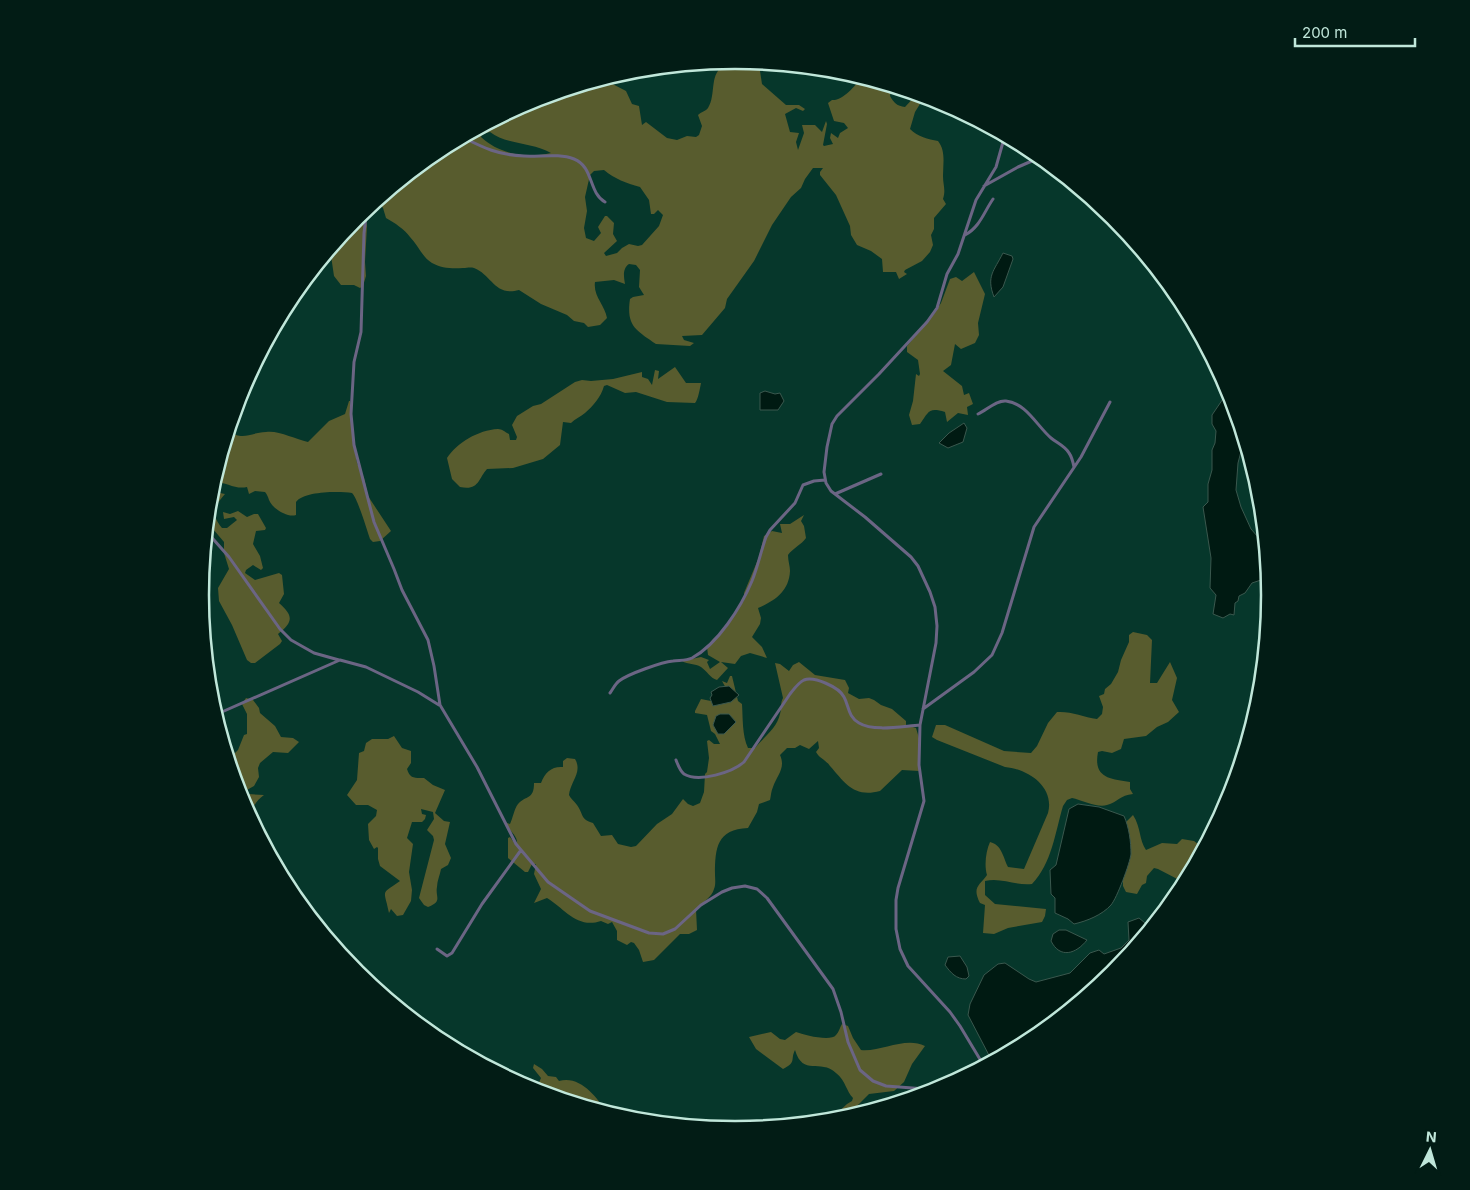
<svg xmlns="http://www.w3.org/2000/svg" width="1470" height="1190" viewBox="0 0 1470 1190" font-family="Inter,sans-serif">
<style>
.green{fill:#585c2e;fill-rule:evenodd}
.water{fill:#001a12;stroke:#3a584e}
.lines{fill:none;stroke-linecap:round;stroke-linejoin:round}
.minor{stroke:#6b6584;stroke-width:3}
.rim{fill:none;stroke:#c0e7da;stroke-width:2.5}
</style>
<rect width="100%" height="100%" fill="#06372b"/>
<path class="green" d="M735 60 764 63 760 71 762 84 786 105H799L805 109 803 111 796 108 785 114 790 132 799 133 796 142 798 150 804 133 802 125H815L822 132 826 121 827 124 823 145 824 146 833 144 830 138 831 133 838 138 840 133 848 128 844 123 834 121 828 103 832 100C842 101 856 86 861 77L892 86 890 96C894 103 897 106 905 107L917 94 925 96 915 112 910 129C918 137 928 139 938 141 946 151 943 164 943 176 943 185 946 190 943 199L946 204 934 218V229L931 235 933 245 930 252 922 261 905 270 904 272 907 274 899 279 896 272H883L882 259 871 251 857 245 851 235 850 226 836 195 820 175V172L823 168H813L805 179 801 188 791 197 772 225 754 261 727 299 725 308 702 335 682 336 684 340 694 343 690 346 656 344C636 330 626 326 630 299L633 297 644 295 639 287 640 270 636 265 629 264C622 269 624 277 625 284L614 280 595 282C593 296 605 305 607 318L600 325 588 327 584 323 574 321 567 315 541 304 519 290C495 297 492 275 474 268 470 267 467 268 463 268 452 269 441 268 432 263 422 257 418 245 410 237 404 229 395 223 386 218L383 208 377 200 438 150 531 101 603 79 626 91 632 104 639 106 642 125 646 122 667 138 677 140 687 136 696 137 699 135 702 126 698 115C701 112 706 111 708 108 717 94 708 72 726 65L727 61ZM490 132C506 145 532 142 551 153 527 159 499 154 481 137L482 134ZM604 170C615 179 626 183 640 187L649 200 651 214H654L658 210 663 215 659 226 642 245 638 246 629 244 622 248 617 253 606 256 604 253 617 241 613 234 614 223 607 216H605L598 227 601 233 594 241 586 238 584 228 587 211 585 197 590 175 594 171Z
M367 208 369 212 366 220 367 226 365 262 366 276 363 286 360 288 354 285H341L334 276 330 249 357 217Z
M974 272 985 294 978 323 979 335 975 343 961 349 955 344 951 365 943 371 962 386 964 395 969 393 973 404 967 407 968 415 958 413 947 422 945 412C928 407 929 412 920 424L912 425 909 415 913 401 916 374 919 376 920 374 918 360 907 352V346L934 314 941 303 950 279 956 277 962 281Z
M675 367 686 383H701C700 388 698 400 695 403L667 402 636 392 625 393 607 385 604 386C601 397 593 406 585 413 580 417 575 419 571 423L563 422 560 445 543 459 513 468 487 469C478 479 479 491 460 487L452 479 447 458C457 443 478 430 498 429 502 429 505 432 509 434L510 440H516L517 437 512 425 517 416 533 406 541 404 575 382 582 380 591 381 613 379 642 372V377L648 379 652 385 655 370 659 371 658 379Z
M349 401H350L352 431 357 463 364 478 368 496 391 531 380 541 373 542 370 539C367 530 357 497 352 493 339 491 304 491 296 502V515C287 518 272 508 269 500 268 497 267 494 265 492L255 491 249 494 247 487C235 490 225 481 213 482L228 431C244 441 248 433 266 432 278 430 295 439 308 442L329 421 345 414Z
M210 491 225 494C214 507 210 513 222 528H227L237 520 234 517 224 519 223 512 230 514 238 511 247 517 254 514H258L266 528 265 530 256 531 253 544 260 556 263 568 261 570 253 565 246 570 245 573 255 580 279 573 282 575 284 594 279 603C294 616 293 622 278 634L282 641 280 644 255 663H251L247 660 232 625 219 601 218 588 229 569 224 553V542L207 522Z
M804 515 801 521 804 526 806 538C801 545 793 548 788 555 788 561 790 566 790 571 789 592 774 601 758 608L761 618 760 624 752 637 762 647 767 658 750 653 741 656 735 664 721 662 728 668 717 680C710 678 707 671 701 667 695 663 688 665 682 661L701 657 709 660 707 662 710 669 720 662 708 655 707 647 713 639 726 628 744 600V593L759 557 764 536 772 531 782 533 780 524H790Z
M1133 632 1147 635 1152 640 1150 683H1157L1170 662 1177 678 1172 700 1179 712 1168 722 1157 727 1146 736 1124 739 1121 749 1112 753 1102 751 1098 752C1093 778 1110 779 1130 782V789L1133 794C1120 795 1118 802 1107 805 1097 808 1082 800 1072 798L1067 800 1063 806C1055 833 1052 863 1032 884 1016 886 1001 877 985 881V895L995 904 1046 909 1045 916 1042 922 1008 928 994 934 983 933 985 905 980 903C972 887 979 886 987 875 984 865 986 851 990 842 1002 845 1003 857 1008 867L1024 869 1048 813C1055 787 1028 769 1005 767L937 740 932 737 936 725H945L1004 751 1031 753 1037 746 1048 723 1057 712C1071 711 1083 717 1097 719L1102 714 1103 707 1099 696 1104 694 1105 689 1111 684 1118 672 1121 660 1129 642V635Z
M799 662 815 675 845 680 849 688 848 693 859 699 869 698 874 700 881 705 892 709 906 721V725L916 728 919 738V771L902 770 880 791C854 798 845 783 830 766 826 760 819 758 816 752L819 748 818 741 809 749 800 745 795 748H787L780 755C786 768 777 775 773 787 771 791 771 796 770 800L759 804 757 812 748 828C717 829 715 848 715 874 715 878 716 885 714 889 712 897 702 903 696 909L697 930 689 934H680L654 960 643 962 639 950 634 943 631 942 627 945 617 940V931L612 922 608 924 601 921C577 929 565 909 547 898L534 903 541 889 534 874 536 864H532L528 872H525L508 858V838L510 837 515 844H517C518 835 508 830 504 822L510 824C513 818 514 809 518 804 526 795 534 800 534 783H541C545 772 552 766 563 767V761L567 758 575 759C583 772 570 782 569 795 571 799 574 801 577 805 584 815 580 819 593 823L601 836 612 835 618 844 631 847 636 846 657 824 672 814 683 799 688 804 693 806 700 803 704 792 705 774 707 772 709 758 707 741 709 740 714 744H720L715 734 711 731 707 715 695 713V711L701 699 711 701 727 690 722 681 727 683 730 676H732L738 701 742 704C743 719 742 735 748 748H755C764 737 777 728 780 714 782 708 780 703 783 698L775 663 780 664 789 671 793 665Z
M246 698 253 700 259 708 260 713 275 726 281 737 293 738 299 742 288 753 273 752 260 763 258 768 259 777 254 786 245 791 248 794 264 795C256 801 251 808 251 818L241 799 229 759 238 750 244 735 247 734V714L242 704Z
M394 736 402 748 411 751V763L407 769C410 779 415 778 424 778L433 785 445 790 435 813 444 821 450 822 445 844 451 858 448 865 441 869C440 875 437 881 437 887 435 897 443 901 428 907L424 905 419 898 434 840 433 836 427 830 434 819 433 812 421 809 422 814 426 815 425 819 422 822H412L407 838 413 844 409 872 412 890 411 901 403 915 397 916 391 909 389 913C384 888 380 895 400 881L380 866 378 859V848L377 847 374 849 369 840 368 824 376 816 377 810 368 805H356L347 795 357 780 359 753 364 751 366 743 372 739H388Z
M1133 815C1141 827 1139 840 1146 850L1162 843 1177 844 1182 839 1194 841 1203 848 1185 883 1158 869 1154 868 1147 876 1146 883 1142 885 1137 894 1126 892 1123 886V878L1126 822Z
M842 1024 848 1026 853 1038 861 1050C882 1052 905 1036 925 1046L912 1064 904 1082 894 1091 869 1094 849 1114 850 1116 839 1120 799 1124 798 1121C808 1115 822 1114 833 1117L847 1104 852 1101 853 1098C846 1091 846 1081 836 1073 820 1058 803 1077 795 1050 790 1060 797 1062 783 1069L756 1049 749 1037 771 1032 780 1039 785 1040 796 1032C804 1035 831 1042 836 1035 839 1032 840 1027 842 1024Z
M534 1064 542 1069 548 1076 556 1077 559 1081C580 1075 597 1097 607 1113L535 1091 541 1078 533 1068Z"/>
<path class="water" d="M1003 253 1012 256 1013 259 1003 287 994 297C986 276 994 271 1003 253Z
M1229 390 1244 440 1238 463 1236 490 1241 507 1251 529 1265 545 1268 572 1264 579 1252 583 1245 593 1239 596 1238 601 1235 603 1234 615 1230 614 1223 618 1213 614 1216 595 1210 588 1211 558 1203 507 1208 502V484L1212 470V450L1215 443 1216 431 1212 424V415Z
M765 391 775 394 780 393 784 401 778 410H760V393Z
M964 423 967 428 963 442 948 448 939 443 949 433Z
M729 686 739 695 731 702 713 706 710 698 712 695 711 692 719 687Z
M720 714H729L736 722 724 734H718L713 725 716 716Z
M1078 804 1099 807 1124 816C1129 827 1131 842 1131 854 1130 863 1117 898 1111 905 1102 915 1087 921 1074 924L1068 919 1055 913V898L1051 894 1050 870 1056 865 1069 809Z
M1139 918 1151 928 1113 974 1032 1040 992 1061 968 1015 970 1004 984 975 998 964 1005 963 1029 979 1036 982 1070 973 1090 953 1099 950 1104 954 1121 948 1129 940 1128 922Z
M1059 930H1066L1087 940C1076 954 1060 959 1051 941L1053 934Z
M960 956 967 967 969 976 966 979C956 979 951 973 945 965L948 957Z"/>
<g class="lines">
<path class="minor" d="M462 137C484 148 498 155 524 156 540 157 559 153 574 159 594 167 588 192 605 202
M984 186 1018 167 1041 157
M367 208 364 233 361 332 354 362 351 414 354 445 374 522 394 569 402 590 428 640 434 666 440 705 477 767 516 844 548 882 590 911 649 933 663 934 675 929 701 905 722 892 732 888 745 886 757 889 767 898 833 989 841 1012 848 1042 860 1070 873 1081 886 1086 939 1090
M965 235C980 227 984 212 993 199
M978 414C987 410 996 400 1006 401 1026 403 1037 426 1051 438 1057 443 1065 446 1069 453 1072 457 1073 462 1074 467
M835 494 881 474
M206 531 229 557 280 629 291 640 314 653 339 660
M610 693C613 689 615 684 619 681 628 674 662 662 673 661 679 660 686 661 692 658 718 644 741 607 752 581 758 566 761 551 766 537L770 530 795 503 803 485 814 481 825 480
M923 709 974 672 992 655 1002 633 1034 527 1081 457 1110 402
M215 715 340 660 366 667 418 692 439 705
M676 760C678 765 680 771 684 774 699 783 733 772 744 762L790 694C794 689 798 683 804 680 814 676 839 687 844 697 849 706 848 717 859 723 874 732 903 726 920 725
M1210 837 1219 811 1233 788
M437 949 447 956 452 953 482 904 521 850
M984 1066 960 1026 950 1012 908 966 900 949 896 929V900L898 888 924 801 919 765 920 725 936 643 937 626 935 607 930 592 918 566 911 557 865 517 831 491 826 483 824 472 827 447 832 424 837 416 879 374 927 322 937 308 947 274 958 254 976 200 996 167 1005 135"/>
</g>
<path d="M0 0H1470V1190H0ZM209 595a526 526 0 1 1 1052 0a526 526 0 1 1-1052 0Z" fill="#021c15" fill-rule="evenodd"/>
<path class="rim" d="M209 595a526 526 0 1 1 1052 0a526 526 0 1 1-1052 0Z"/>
<g transform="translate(1430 1150) rotate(5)" stroke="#021c15" stroke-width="4" paint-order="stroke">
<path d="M0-4L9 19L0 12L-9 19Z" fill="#c0e7da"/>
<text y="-8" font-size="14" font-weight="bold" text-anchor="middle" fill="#c0e7da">N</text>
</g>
<path d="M1295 38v8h120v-8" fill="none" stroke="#c0e7da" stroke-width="2.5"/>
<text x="1302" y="38" font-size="15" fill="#c0e7da" stroke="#021c15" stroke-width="4" paint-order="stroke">200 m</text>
</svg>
